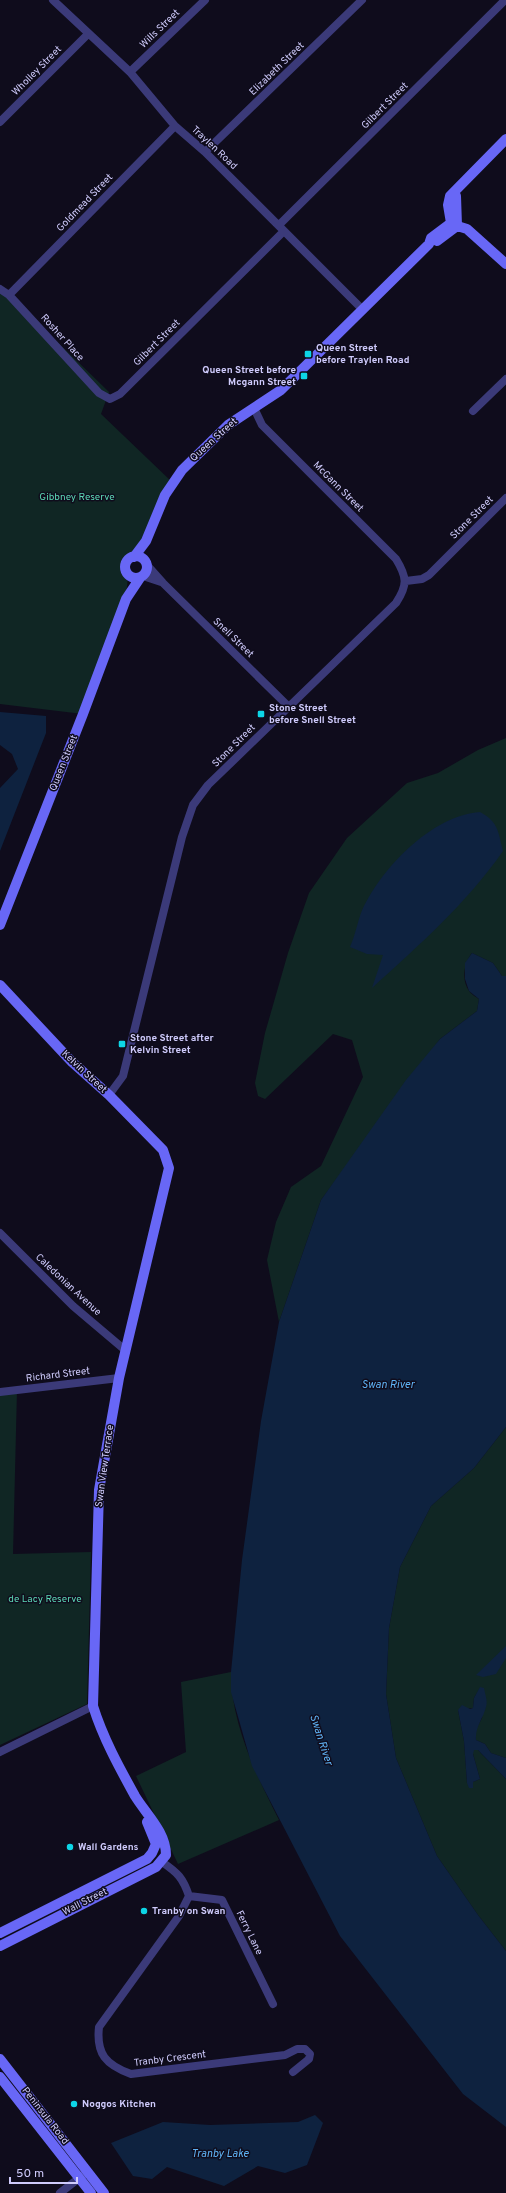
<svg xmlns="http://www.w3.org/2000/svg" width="506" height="2193" viewBox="0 0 506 2193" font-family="Overpass,sans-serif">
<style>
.green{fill:#102624}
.water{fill:#0e223f}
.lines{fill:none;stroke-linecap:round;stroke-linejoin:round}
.street{stroke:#3b3a79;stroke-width:8}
.secondary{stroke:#6867f6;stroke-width:10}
.poi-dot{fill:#0dd5e6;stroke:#0f0c1c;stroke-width:1.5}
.labels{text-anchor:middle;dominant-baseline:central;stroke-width:3;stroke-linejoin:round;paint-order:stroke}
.street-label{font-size:10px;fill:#cfcbfc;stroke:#0f0c1c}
.poi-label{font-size:10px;font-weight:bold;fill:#cfcbfc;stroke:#0f0c1c;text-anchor:start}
.park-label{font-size:10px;fill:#5cd7b5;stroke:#0f0c1c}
.water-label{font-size:11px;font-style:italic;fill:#5fb3f6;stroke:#0f0c1c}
</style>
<rect width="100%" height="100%" fill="#0f0c1c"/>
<path class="green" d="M0 289 9 295 109 392 101 414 172 482 165 495 141 558 123 560 128 574 126 599 83 714 0 704Z
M506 738V976H502L493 963 472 953C464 963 461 980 469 991 471 994 476 997 479 999L477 1011 440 1039 321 1200 279 1322 267 1260 276 1222 291 1187 321 1166 363 1077 352 1040 333 1034 265 1099 258 1096 255 1083 265 1033 288 953 309 893 347 838 407 783 438 773 478 750Z
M17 1390 13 1554 91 1552 87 1704 0 1745V1392Z
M506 1427V1758L491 1753 485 1744 476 1740 475 1731 482 1718 484 1688H480L474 1698 473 1708 458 1710 464 1741 467 1783 473 1785V1782L480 1779 473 1754V1750H478L506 1779V1951L478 1915 437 1856 396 1758 386 1694 389 1628 400 1567 431 1506 474 1468Z
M231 1672C231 1724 256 1774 279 1820L178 1864 136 1776 186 1752 181 1682Z"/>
<path class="water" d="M0 712 46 716V733L0 851V788L18 769 12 754 0 745Z
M480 812C499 822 498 832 503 851 467 903 418 946 372 988L383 955 367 954 350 947C355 936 357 924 361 913 379 870 432 815 480 812Z
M472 953 493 963 502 976H506V1427L474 1468 431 1506 400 1567 389 1628 386 1694 396 1758 437 1856 478 1915 506 1951V2127L463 2094 340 1936 252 1766 231 1692V1672L242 1560 261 1421 279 1322 321 1200 406 1080 440 1039 477 1011 479 999 469 991 465 979V963Z
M506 1646V1658L496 1674 483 1677 476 1675Z
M480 1687 484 1688C485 1695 488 1700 486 1707 483 1719 475 1727 476 1740L485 1744 491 1753 506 1758V1779L478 1750H474L473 1754 480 1779 473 1782V1788H469L467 1783 464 1741 458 1710 462 1705 470 1709 473 1708 474 1698Z
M315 2115 323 2123 307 2165 285 2173 258 2166 224 2186 167 2167 152 2179 133 2176 111 2143 163 2122 210 2125 298 2122Z"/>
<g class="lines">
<path class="street" d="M53 0 130 72 175 126 205 152 363 310
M130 72 205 0
M0 122 88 34
M205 152 362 0
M279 225 505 0
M0 289 9 295 99 393 110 399 120 394 284 231
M9 295 175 126
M473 411 506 379
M146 564 163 583 288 706
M143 576 161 582
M406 581 422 579 429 575 506 498
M109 1095 123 1076 182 837 193 805 208 785 396 603C408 585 407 577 396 559L262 425 254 408
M0 1233 73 1306 125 1350
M0 1392 119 1378
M0 1752 93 1706
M162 1862C178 1873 183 1878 189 1896
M189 1896 179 1916 99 2027C96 2054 106 2065 131 2074L285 2055 297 2049H305L310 2054 309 2059 293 2072
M189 1896 222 1900 273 2004
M60 2193 83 2175"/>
<path class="secondary" d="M451 223 448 205 450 196 506 139
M451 224 467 229 506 264
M437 241 457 226 456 196
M125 567a11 11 0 1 1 22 0a11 11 0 1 1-22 0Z
M134 557 146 541 165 495 182 470 228 425 281 390 429 244 431 238 451 223
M0 925 83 714 126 599 140 578
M0 985 72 1062 109 1095 163 1150 169 1168 119 1378 99 1490 93 1706C103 1738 119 1767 135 1796 146 1814 166 1832 166 1855L156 1867 0 1946
M0 1933 147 1859 152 1853 156 1844 147 1822
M0 2059 104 2193
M0 2077 91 2193"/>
</g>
<g class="poi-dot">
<rect x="304" y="350" width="8" height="8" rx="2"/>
<rect x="300" y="372" width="8" height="8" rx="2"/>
<rect x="257" y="710" width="8" height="8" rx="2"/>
<rect x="118" y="1040" width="8" height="8" rx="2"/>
<circle cx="70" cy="1847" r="4"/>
<circle cx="144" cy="1911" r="4"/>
<circle cx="74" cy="2104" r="4"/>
</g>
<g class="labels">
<g class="street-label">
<text transform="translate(160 29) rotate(-44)">Wills Street</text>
<text transform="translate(277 69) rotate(-44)">Elizabeth Street</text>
<text transform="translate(37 71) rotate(-45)">Wholley Street</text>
<text transform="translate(385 106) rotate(-45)">Gilbert Street</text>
<text transform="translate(214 148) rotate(43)">Traylen Road</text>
<text transform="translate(85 203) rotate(-46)">Goldmead Street</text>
<text transform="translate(62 338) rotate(48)">Rosher Place</text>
<text transform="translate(157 343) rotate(-45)">Gilbert Street</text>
<text transform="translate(214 440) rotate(-42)">Queen Street</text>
<text transform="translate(338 487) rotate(45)">McGann Street</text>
<text transform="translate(472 518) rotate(-45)">Stone Street</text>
<text transform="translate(233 638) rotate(44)">Snell Street</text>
<text transform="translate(234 746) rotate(-45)">Stone Street</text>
<text transform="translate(64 763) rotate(-68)">Queen Street</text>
<text transform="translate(84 1072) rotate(43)">Kelvin Street</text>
<text transform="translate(68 1285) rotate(43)">Caledonian Avenue</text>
<text transform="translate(58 1375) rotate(-7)">Richard Street</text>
<text transform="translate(105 1466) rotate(-82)">Swan View Terrace</text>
<text transform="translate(85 1902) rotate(-27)">Wall Street</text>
<text transform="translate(249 1933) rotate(64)">Ferry Lane</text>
<text transform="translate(170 2059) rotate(-7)">Tranby Crescent</text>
<text transform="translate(45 2116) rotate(52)">Peninsula Road</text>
</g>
<g class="poi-label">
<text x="316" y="348">Queen Street<tspan x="316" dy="12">before Traylen Road</tspan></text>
<text x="296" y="370" text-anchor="end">Queen Street before<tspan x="296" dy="12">Mcgann Street</tspan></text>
<text x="269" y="708">Stone Street<tspan x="269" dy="12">before Snell Street</tspan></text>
<text x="130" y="1038">Stone Street after<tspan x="130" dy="12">Kelvin Street</tspan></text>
<text x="78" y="1847">Wall Gardens</text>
<text x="152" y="1911">Tranby on Swan</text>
<text x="82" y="2104">Noggos Kitchen</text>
</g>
<g class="park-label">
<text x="77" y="497">Gibbney Reserve</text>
<text x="45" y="1599">de Lacy Reserve</text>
</g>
<g class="water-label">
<text x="388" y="1385">Swan River</text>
<text transform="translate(321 1740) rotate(72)">Swan River</text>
<text x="220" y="2154">Tranby Lake</text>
</g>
</g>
<path d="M10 2177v6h67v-6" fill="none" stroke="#cfcbfc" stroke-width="2"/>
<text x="16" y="2177" font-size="12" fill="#cfcbfc" stroke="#0f0c1c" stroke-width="3" paint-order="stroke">50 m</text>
</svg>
